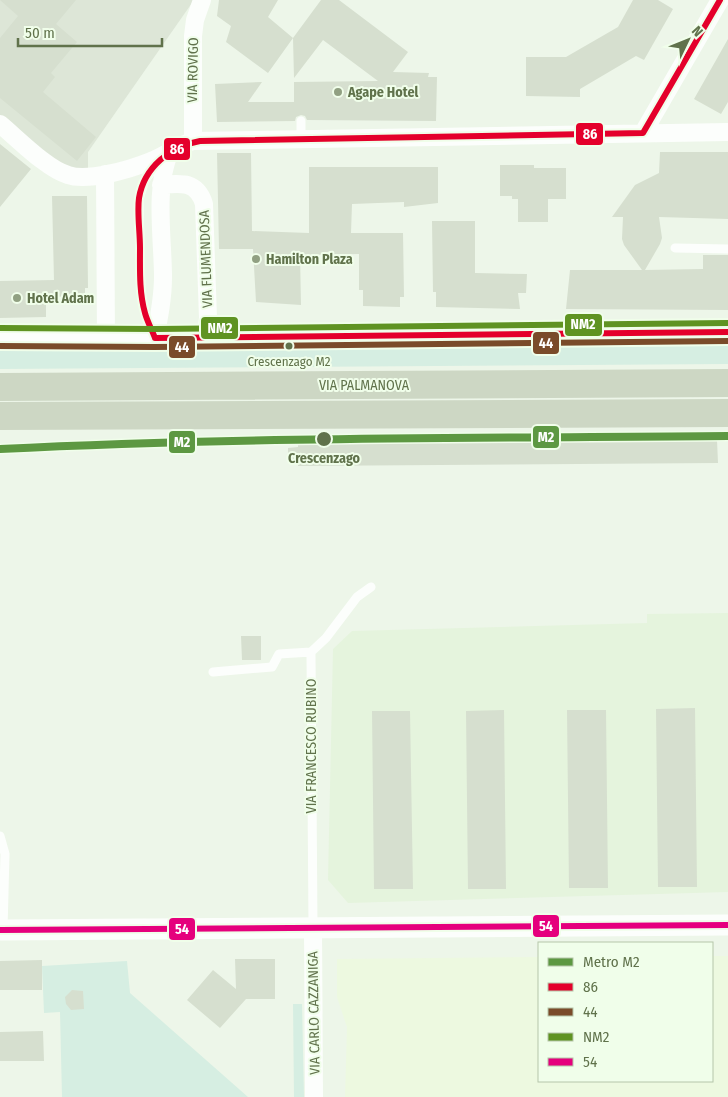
<svg xmlns="http://www.w3.org/2000/svg" width="728" height="1097" viewBox="0 0 728 1097" font-family="'Fira Sans Condensed',sans-serif">
<style>
.residential{fill:#e5f4dd}
.commercial{fill:#edf9e0}
.industrial{fill:#dde6d7}
.green{fill:#d6eee2}
.building{fill:#d6dfcf}
.lines{fill:none;stroke-linecap:round;stroke-linejoin:round}
.service{stroke:#fcfefc;stroke-width:9}
.minor{stroke:#fcfefc;stroke-width:18}
.tertiary{stroke:#fcfefc;stroke-width:21}
.trunk{stroke:#cdd7c4;stroke-width:28}
.bus-1-casing{stroke:#f0feea;stroke-width:10}
.bus-2-casing{stroke:#f0feea;stroke-width:10}
.bus-3-casing{stroke:#f0feea;stroke-width:10}
.bus-4-casing{stroke:#f0feea;stroke-width:10}
.bus-1{stroke:#e4002b;stroke-width:6}
.bus-2{stroke:#7a4b2a;stroke-width:6}
.bus-3{stroke:#5f9322;stroke-width:6}
.bus-4{stroke:#e5007d;stroke-width:6}
.metro-1-casing{stroke:#f0feea;stroke-width:11}
.metro-1{stroke:#5d9842;stroke-width:8}
.poi-dot{fill:#91a082;stroke:#f0feea;stroke-width:2}
.bus-dot{fill:#60724b;stroke:#f0feea;stroke-width:2}
.labels{text-anchor:middle;dominant-baseline:central;stroke-width:4;stroke-linejoin:round;paint-order:stroke}
.bus-label{font-size:13px;fill:#60724b;stroke:#f0feea}
.street-label{font-size:14px;fill:#60724b;stroke:#f0feea}
.poi-label{font-size:14px;font-weight:bold;fill:#60724b;stroke:#f0feea;text-anchor:start}
.stop-label{font-size:14px;font-weight:bold;fill:#60724b;stroke:#f0feea}
.line-badge{stroke:#f0feea;stroke-width:2}
.badge-label{font-size:14px;text-anchor:middle;font-weight:bold;fill:#fff}
</style>
<rect width="100%" height="100%" fill="#edf6e9"/>
<path class="residential" d="M728 613V892L348 903 328 880 333 649 352 631 647 623V614Z"/>
<path class="commercial" d="M712 956H728V1097H345L347 1027 337 997V959L539 957V1081H712Z"/>
<path class="industrial" d="M0 0H194L88 152V176L79 177 0 124Z"/>
<path class="green" d="M728 344V364L0 369V350Z
M127 961 130 993 248 1097H62L60 1012 44 1013 42 966Z
M293 1004H302L304 1097H294Z"/>
<path class="building" d="M0 0H76L56 24 77 42 51 73 55 77 43 92 96 137 77 161 0 98V38L18 16Z
M219 0H278L268 17 293 38 268 73 226 42 231 26 217 16Z
M321 0H339L408 52 393 72 429 73 428 77H437L436 121 307 120 305 116 301 115 296 117 295 121 217 122 215 84 262 82 248 102H294V82L378 81 323 40 294 78 293 38Z
M633 0H658L673 9 644 60 636 56 580 89V97L526 96V57H566L618 27Z
M728 39V102L721 114 694 99Z
M0 144 31 169 0 207Z
M660 152H728V219L659 217 662 238 660 244 645 270 703 269V255H728V310L566 309 570 270H642L624 245 622 239 623 217H612L635 185 659 173Z
M217 153H251L252 231 309 233V167H438V203L404 207V202L352 204 351 233H403L404 297H400V307L363 306V290H359V254L300 255 301 305 256 302 253 249H219Z
M500 165H534V168H566V199H548V222H518V199H512V196H500Z
M52 196H87L88 288H85V296L46 297V317L0 318V281L54 280Z
M432 221H475V273L527 274 526 293H518L520 309 436 307V292H433Z
M717 440 718 463 298 466V462L288 463V448L298 447V443Z
M241 636H261V660H242Z
M695 708 697 887H658L656 709Z
M504 710 506 889H468L466 711Z
M567 710H606L608 888H569Z
M372 711H410L413 889H374Z
M235 959H275V999H246L220 1028 187 1000 213 970 236 989Z
M42 960V990H0V961Z
M72 990 83 991 84 1009 71 1010 66 1004 65 997Z
M43 1031 44 1061H0V1032Z"/>
<g class="lines">
<path class="service" d="M301 139V121
M675 248 728 249
M153 334 145 313 141 293 139 199 145 180 159 162
M213 672 272 667 279 654 311 652
M0 836 5 854 3 930
M313 928 311 652 326 638 357 597 371 587"/>
<path class="minor" d="M0 124C18 139 47 169 68 175 88 182 131 169 151 161 165 156 178 145 193 141L728 132
M643 133 720 0
M193 141V36L195 20 202 0
M105 174 106 338
M161 185C181 183 197 181 204 204L208 318 206 337
M0 337 155 338 728 332
M155 338C159 318 163 298 163 277 163 240 154 186 170 152
M313 928 314 1097"/>
<path class="tertiary" d="M0 930 728 925"/>
<path class="trunk" d="M0 387 728 383
M0 416 728 413"/>
<g class="bus-1-casing">
<path id="bus-1" d="M155 338C152 330 147 321 145 313 139 292 140 269 140 248 140 232 137 213 139 198 144 167 171 146 200 141L643 133 720 0
M155 338 728 332"/>
</g>
<g class="bus-2-casing">
<path id="bus-2" d="M0 346 155 347 728 341"/>
</g>
<g class="bus-3-casing">
<path id="bus-3" d="M0 328 155 329 728 323"/>
</g>
<g class="bus-4-casing">
<path id="bus-4" d="M0 930 728 925"/>
</g>
<use href="#bus-1" class="bus-1"/>
<use href="#bus-2" class="bus-2"/>
<use href="#bus-3" class="bus-3"/>
<use href="#bus-4" class="bus-4"/>
<g class="metro-1-casing">
<path id="metro-1" d="M0 449C243 437 485 438 728 436"/>
</g>
<use href="#metro-1" class="metro-1"/>
</g>
<g class="poi-dot">
<circle cx="338" cy="92" r="5"/>
<circle cx="256" cy="259" r="5"/>
<circle cx="17" cy="298" r="5"/>
</g>
<g class="bus-dot">
<circle cx="289" cy="346" r="4.5"/>
<circle cx="324" cy="439" r="8"/>
</g>
<g class="labels">
<g class="bus-label">
<text x="289" y="361">Crescenzago M2</text>
</g>
<g class="street-label">
<text transform="translate(193 70) rotate(-89)">VIA ROVIGO</text>
<text transform="translate(206 259) rotate(-92)">VIA FLUMENDOSA</text>
<text x="364" y="385">VIA PALMANOVA</text>
<text transform="translate(311 746) rotate(-90)">VIA FRANCESCO RUBINO</text>
<text transform="translate(314 1013) rotate(-91)">VIA CARLO CAZZANIGA</text>
</g>
<g class="poi-label">
<text x="348" y="92">Agape Hotel</text>
<text x="266" y="259">Hamilton Plaza</text>
<text x="27" y="298">Hotel Adam</text>
</g>
<g class="stop-label">
<text x="324" y="458">Crescenzago</text>
</g>
</g>
<g class="line-badge">
<rect x="575" y="122" width="29" height="24" rx="5" fill="#e4002b"/>
<rect x="163" y="137" width="28" height="24" rx="5" fill="#e4002b"/>
<rect x="564" y="313" width="39" height="24" rx="5" fill="#5f9322"/>
<rect x="200" y="316" width="39" height="24" rx="5" fill="#5f9322"/>
<rect x="532" y="331" width="28" height="24" rx="5" fill="#7a4b2a"/>
<rect x="168" y="335" width="28" height="24" rx="5" fill="#7a4b2a"/>
<rect x="532" y="425" width="28" height="24" rx="5" fill="#5d9842"/>
<rect x="168" y="430" width="28" height="24" rx="5" fill="#5d9842"/>
<rect x="532" y="914" width="28" height="24" rx="5" fill="#e5007d"/>
<rect x="168" y="917" width="28" height="24" rx="5" fill="#e5007d"/>
</g>
<g class="badge-label">
<text x="590" y="139">86</text>
<text x="177" y="154">86</text>
<text x="583" y="329">NM2</text>
<text x="220" y="333">NM2</text>
<text x="546" y="348">44</text>
<text x="182" y="352">44</text>
<text x="546" y="442">M2</text>
<text x="182" y="447">M2</text>
<text x="546" y="931">54</text>
<text x="182" y="934">54</text>
</g>
<rect x="538" y="942" width="175" height="140" fill="#f0feea" stroke="#b6c6aa"/>
<rect x="548" y="958" width="25" height="8" fill="#5d9842" stroke="#b6c6aa"/>
<text x="583" y="967" font-size="15" fill="#60724b">Metro M2</text>
<rect x="548" y="983" width="25" height="8" fill="#e4002b" stroke="#b6c6aa"/>
<text x="583" y="992" font-size="15" fill="#60724b">86</text>
<rect x="548" y="1008" width="25" height="8" fill="#7a4b2a" stroke="#b6c6aa"/>
<text x="583" y="1017" font-size="15" fill="#60724b">44</text>
<rect x="548" y="1033" width="25" height="8" fill="#5f9322" stroke="#b6c6aa"/>
<text x="583" y="1042" font-size="15" fill="#60724b">NM2</text>
<rect x="548" y="1058" width="25" height="8" fill="#e5007d" stroke="#b6c6aa"/>
<text x="583" y="1067" font-size="15" fill="#60724b">54</text>
<g transform="translate(688 40) rotate(47)" stroke="#f0feea" stroke-width="4" paint-order="stroke">
<path d="M0-4L9 19L0 12L-9 19Z" fill="#60724b"/>
<text y="-8" font-size="14" font-weight="bold" text-anchor="middle" fill="#60724b">N</text>
</g>
<path d="M18 38v8h144v-8" fill="none" stroke="#60724b" stroke-width="2.5"/>
<text x="25" y="38" font-size="15" fill="#60724b" stroke="#f0feea" stroke-width="4" paint-order="stroke">50 m</text>
</svg>
